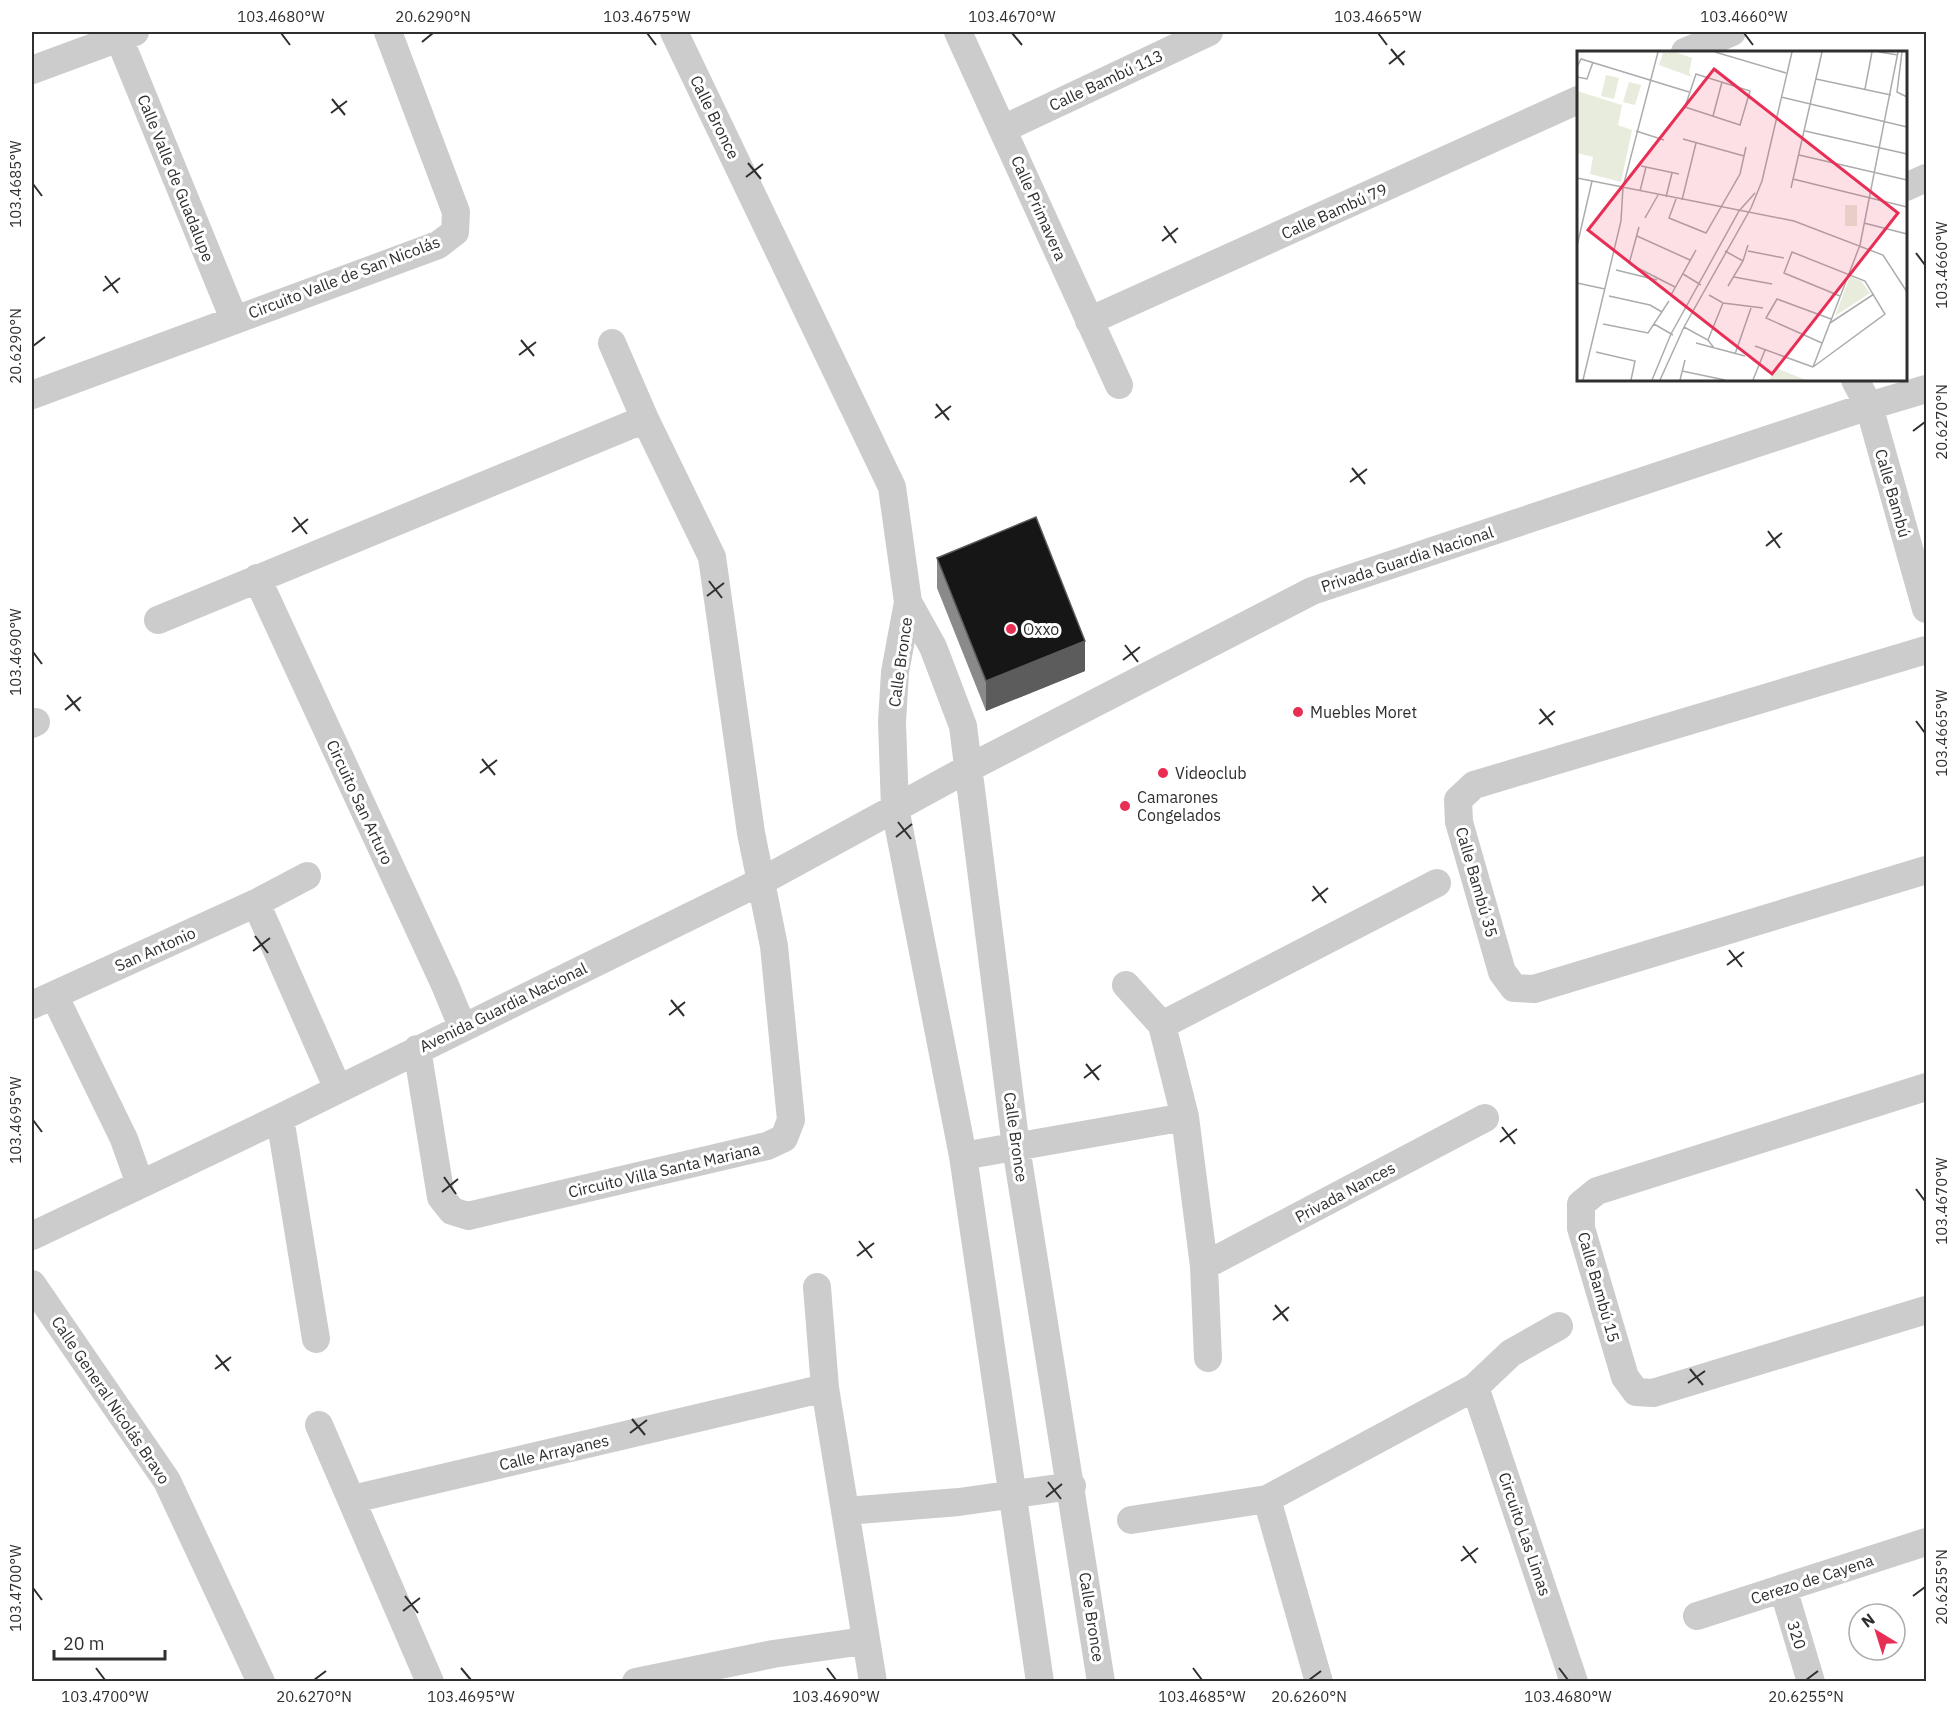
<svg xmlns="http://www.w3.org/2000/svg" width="1958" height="1713" viewBox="0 0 1958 1713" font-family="'IBM Plex Sans',sans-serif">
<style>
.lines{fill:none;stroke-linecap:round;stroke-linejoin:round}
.street{stroke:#ccc;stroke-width:28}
.wall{fill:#8a8a8a}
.shaded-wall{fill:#5c5c5c}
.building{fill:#161616;stroke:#5c5c5c;stroke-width:1.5}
.ticks{fill:none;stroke:#2f2f2f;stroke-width:2}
.poi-dot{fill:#e82e55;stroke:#fff;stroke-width:2}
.labels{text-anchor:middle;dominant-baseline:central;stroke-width:6;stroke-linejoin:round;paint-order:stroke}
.street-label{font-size:16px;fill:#2f2f2f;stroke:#fff}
.poi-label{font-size:16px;fill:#2f2f2f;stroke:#fff;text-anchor:start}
.inset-road{fill:none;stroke:#acacac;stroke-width:1.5}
.view{fill:#e82e55;fill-opacity:0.15;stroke:#e82e55;stroke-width:3}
.inset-edge{fill:none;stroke:#2f2f2f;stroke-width:3}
.neatline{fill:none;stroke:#2f2f2f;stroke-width:2}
.ticks-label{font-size:15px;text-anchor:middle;fill:#2f2f2f}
</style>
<rect width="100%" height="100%" fill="#fff"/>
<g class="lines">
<path class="street" d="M674 32 892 487 908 602 895 672 892 722 895 808 963 1156 1040 1682
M958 32 1119 385
M119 38 234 319
M1685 52 1732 32
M32 70 135 32
M1003 129 1209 32
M1906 187 1926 178
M1089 321 1578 100
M1855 380 1869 406 1926 609
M32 395 438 245 455 232 456 212 388 32
M257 578 445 985 462 1026
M908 602 933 647 963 726 1016 1147 1101 1682
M158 620 645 419
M1926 650 1474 785 1458 800 1459 822 1502 972 1514 988 1534 989 1926 870
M32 724 36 722
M256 903 338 1089
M1126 985 1162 1025 1185 1117 1204 1266 1208 1358
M54 995 124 1139 140 1184
M32 1005 256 903 307 876
M1162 1025 1437 883
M417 1049 441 1197 452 1211 468 1216 767 1146 784 1138 791 1120 774 946 751 833 712 557 645 419 612 343
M1926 1087 1597 1191 1581 1204V1228L1625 1377 1636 1392 1653 1393 1926 1310
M280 1118 316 1339
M963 1156 1185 1117
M32 1236 280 1118 762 881 969 768 1312 591 1869 406 1926 389
M1204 1266 1485 1118
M32 1284 167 1481 261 1682
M817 1287 825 1388 873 1682
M1475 1387 1574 1682
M319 1425 430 1682
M353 1499 825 1388
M1267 1499 1319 1682
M846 1511 959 1502 1072 1486
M1131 1520 1267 1499 1475 1387 1511 1353 1559 1326
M1783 1588 1811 1682
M1697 1616 1926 1542
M636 1682 773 1654 864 1641"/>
</g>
<path class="wall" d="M937 558 1085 671 986 711 937 588Z"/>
<path class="shaded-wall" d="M1085 641V671L986 711V681Z"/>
<path class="building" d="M1036 517 1085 641 986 681 937 558Z"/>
<path class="ticks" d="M281 33 290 45M647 33 656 45M1012 33 1022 45M1378 33 1387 45M1744 33 1753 45M422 42 433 33M1391 49 1404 65M1389 64 1405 51M332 99 345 115M331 113 347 101M748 163 761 179M746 177 763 164M33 184 42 196M1164 226 1176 243M1162 241 1178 228M1916 253 1925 265M105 276 118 293M103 291 120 278M521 340 534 356M33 346 45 337M519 355 536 342M936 404 949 420M935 418 951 406M1913 431 1925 422M1352 468 1365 484M1350 482 1367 469M294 517 307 534M1768 531 1780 548M292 532 308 519M1766 546 1782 533M709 581 722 598M707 596 724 583M1125 645 1138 662M33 652 42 664M1123 660 1140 647M67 695 80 711M1540 709 1553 725M65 710 81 697M1916 721 1925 733M1539 724 1555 711M482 759 495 775M480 773 497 760M898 822 911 839M896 837 912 824M1313 886 1326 903M1312 901 1328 888M255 936 268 953M1729 950 1742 967M253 951 270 938M1727 965 1744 952M671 1000 684 1016M669 1015 685 1002M1086 1064 1099 1080M1084 1078 1101 1065M33 1120 42 1132M1502 1127 1515 1144M1500 1142 1517 1129M444 1177 456 1194M1916 1189 1925 1201M442 1192 458 1179M859 1241 872 1258M857 1256 874 1243M1275 1305 1288 1321M1273 1320 1289 1307M216 1355 229 1371M215 1369 231 1357M1690 1369 1703 1385M1688 1383 1705 1371M632 1419 645 1435M630 1433 647 1420M1048 1482 1061 1499M1046 1497 1062 1484M1463 1546 1476 1563M1461 1561 1478 1548M33 1588 42 1600M405 1596 418 1613M1913 1596 1925 1587M403 1611 420 1598M96 1668 105 1680M461 1668 471 1680M827 1668 836 1680M1193 1668 1202 1680M1559 1668 1568 1680M314 1680 326 1671M1309 1680 1321 1671M1806 1680 1818 1671"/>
<g class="poi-dot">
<circle cx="1011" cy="629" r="6"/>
<circle cx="1298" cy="712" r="6"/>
<circle cx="1163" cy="773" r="6"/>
<circle cx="1125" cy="806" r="6"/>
</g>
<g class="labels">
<g class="street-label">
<text transform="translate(1106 80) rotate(-25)">Calle Bambú 113</text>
<text transform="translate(715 117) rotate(64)">Calle Bronce</text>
<text transform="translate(176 178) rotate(68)">Calle Valle de Guadalupe</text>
<text transform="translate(1039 208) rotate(66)">Calle Primavera</text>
<text transform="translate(1334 211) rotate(-24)">Calle Bambú 79</text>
<text transform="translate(344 277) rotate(-21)">Circuito Valle de San Nicolás</text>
<text transform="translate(1893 493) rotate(74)">Calle Bambú</text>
<text transform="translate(1407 559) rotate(-18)">Privada Guardia Nacional</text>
<text transform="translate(900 662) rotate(-82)">Calle Bronce</text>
<text transform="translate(360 802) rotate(65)">Circuito San Arturo</text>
<text transform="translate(1477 882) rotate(74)">Calle Bambú 35</text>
<text transform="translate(155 949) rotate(-24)">San Antonio</text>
<text transform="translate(503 1007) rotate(-26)">Avenida Guardia Nacional</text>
<text transform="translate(1016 1137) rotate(82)">Calle Bronce</text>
<text transform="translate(664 1170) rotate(-13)">Circuito Villa Santa Mariana</text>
<text transform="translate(1345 1192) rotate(-28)">Privada Nances</text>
<text transform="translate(1599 1287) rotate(74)">Calle Bambú 15</text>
<text transform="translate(111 1400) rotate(56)">Calle General Nicolás Bravo</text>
<text transform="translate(554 1452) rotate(-13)">Calle Arrayanes</text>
<text transform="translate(1525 1534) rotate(71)">Circuito Las Limas</text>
<text transform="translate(1812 1579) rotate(-18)">Cerezo de Cayena</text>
<text transform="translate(1092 1617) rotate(81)">Calle Bronce</text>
<text transform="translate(1797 1635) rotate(73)">320</text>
</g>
<g class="poi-label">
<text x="1023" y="629">Oxxo</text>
<text x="1310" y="712">Muebles Moret</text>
<text x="1175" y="773">Videoclub</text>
<text x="1137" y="797">Camarones<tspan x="1137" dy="18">Congelados</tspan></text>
</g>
</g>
<g transform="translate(1577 51)">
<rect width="330" height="330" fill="#fff"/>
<path d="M98 1 115 7 112 22 115 26 82 14 86 2ZM29 24 42 27 37 48 24 45ZM52 31 64 34 58 54 46 51ZM0 40 45 54 41 74 55 79 44 131 13 123 16 106 0 102ZM268 154H280V175H268ZM273 225 284 230 293 242 258 265ZM199 317 229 329H192Z" fill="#e7ecdc"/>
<path class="inset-road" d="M138 1 209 22M302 1 321 4M325 1 320 41 330 46M0 16 4 8 112 41M119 23 173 40 163 74 108 56ZM0 26 10 28 16 11M239 28 314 44M288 38 295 1M204 46 330 76M136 65 145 31M59 80 87 89M228 80 330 103M106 88 167 105M222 104 330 129M64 115 102 123M0 127 217 170 306 204 330 241M216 128 330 156M214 137 245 1M63 140 69 116M89 146 95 122M99 148 92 167 129 182 163 123 169 96M105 149 119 92M68 167 81 144M287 172 330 183M60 185 113 209M0 195 15 130M148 200 166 210M171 200 207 207M52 213 62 176M53 213 98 236M39 219 80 229M106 223 124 234M157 226 195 233M0 232 28 238M151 235 166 210 171 194M94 244 119 199M132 244 146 252 186 257M32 245 73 254 85 261M253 272 297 243M26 273 71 282 92 250M77 273 96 284M107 276 131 289 137 297M131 289 146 252M119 292 168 305M245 292 189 267 200 248 254 268M178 295 236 316M19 301 58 310 54 329M158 303 174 257M236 316 283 194 321 1M236 316 308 263 288 230 215 201 207 222 263 245M105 320 148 329M6 329 44 170 46 136 81 1M75 329 94 283 162 160 178 142M83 329 107 276 174 157 185 130 215 1M103 329 108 309M176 329 188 299"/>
<path class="view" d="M137 18 321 162 195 323 11 179Z"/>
<rect width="330" height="330" class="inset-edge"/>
</g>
<rect width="1958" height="1713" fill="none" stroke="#ffffff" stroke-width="66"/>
<g transform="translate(1877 1632) rotate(322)"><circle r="28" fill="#ffffff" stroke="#acacac" stroke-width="1.5"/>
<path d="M0-4.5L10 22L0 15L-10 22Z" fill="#e82e55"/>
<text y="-9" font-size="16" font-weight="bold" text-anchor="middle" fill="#2f2f2f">N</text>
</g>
<path d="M54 1650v9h111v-9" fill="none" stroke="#2f2f2f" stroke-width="3"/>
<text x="63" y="1650" font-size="18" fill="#2f2f2f" stroke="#ffffff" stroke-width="4.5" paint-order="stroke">20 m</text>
<rect x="33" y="33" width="1892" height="1647" class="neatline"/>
<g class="ticks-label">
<text x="281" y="22">103.4680°W</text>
<text x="433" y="22">20.6290°N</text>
<text x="647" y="22">103.4675°W</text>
<text x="1012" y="22">103.4670°W</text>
<text x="1378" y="22">103.4665°W</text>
<text x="1744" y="22">103.4660°W</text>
<text transform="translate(16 184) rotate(-90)" y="5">103.4685°W</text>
<text transform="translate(1942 265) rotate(-90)" y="5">103.4660°W</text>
<text transform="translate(16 346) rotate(-90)" y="5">20.6290°N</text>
<text transform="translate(1942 422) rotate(-90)" y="5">20.6270°N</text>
<text transform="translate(16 652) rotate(-90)" y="5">103.4690°W</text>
<text transform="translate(1942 733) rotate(-90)" y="5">103.4665°W</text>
<text transform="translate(16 1120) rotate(-90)" y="5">103.4695°W</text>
<text transform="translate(1942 1201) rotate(-90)" y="5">103.4670°W</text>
<text transform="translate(1942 1587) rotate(-90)" y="5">20.6255°N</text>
<text transform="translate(16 1588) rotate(-90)" y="5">103.4700°W</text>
<text x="105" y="1702">103.4700°W</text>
<text x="314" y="1702">20.6270°N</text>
<text x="471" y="1702">103.4695°W</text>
<text x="836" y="1702">103.4690°W</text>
<text x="1202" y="1702">103.4685°W</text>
<text x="1309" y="1702">20.6260°N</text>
<text x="1568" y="1702">103.4680°W</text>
<text x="1806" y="1702">20.6255°N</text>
</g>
</svg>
